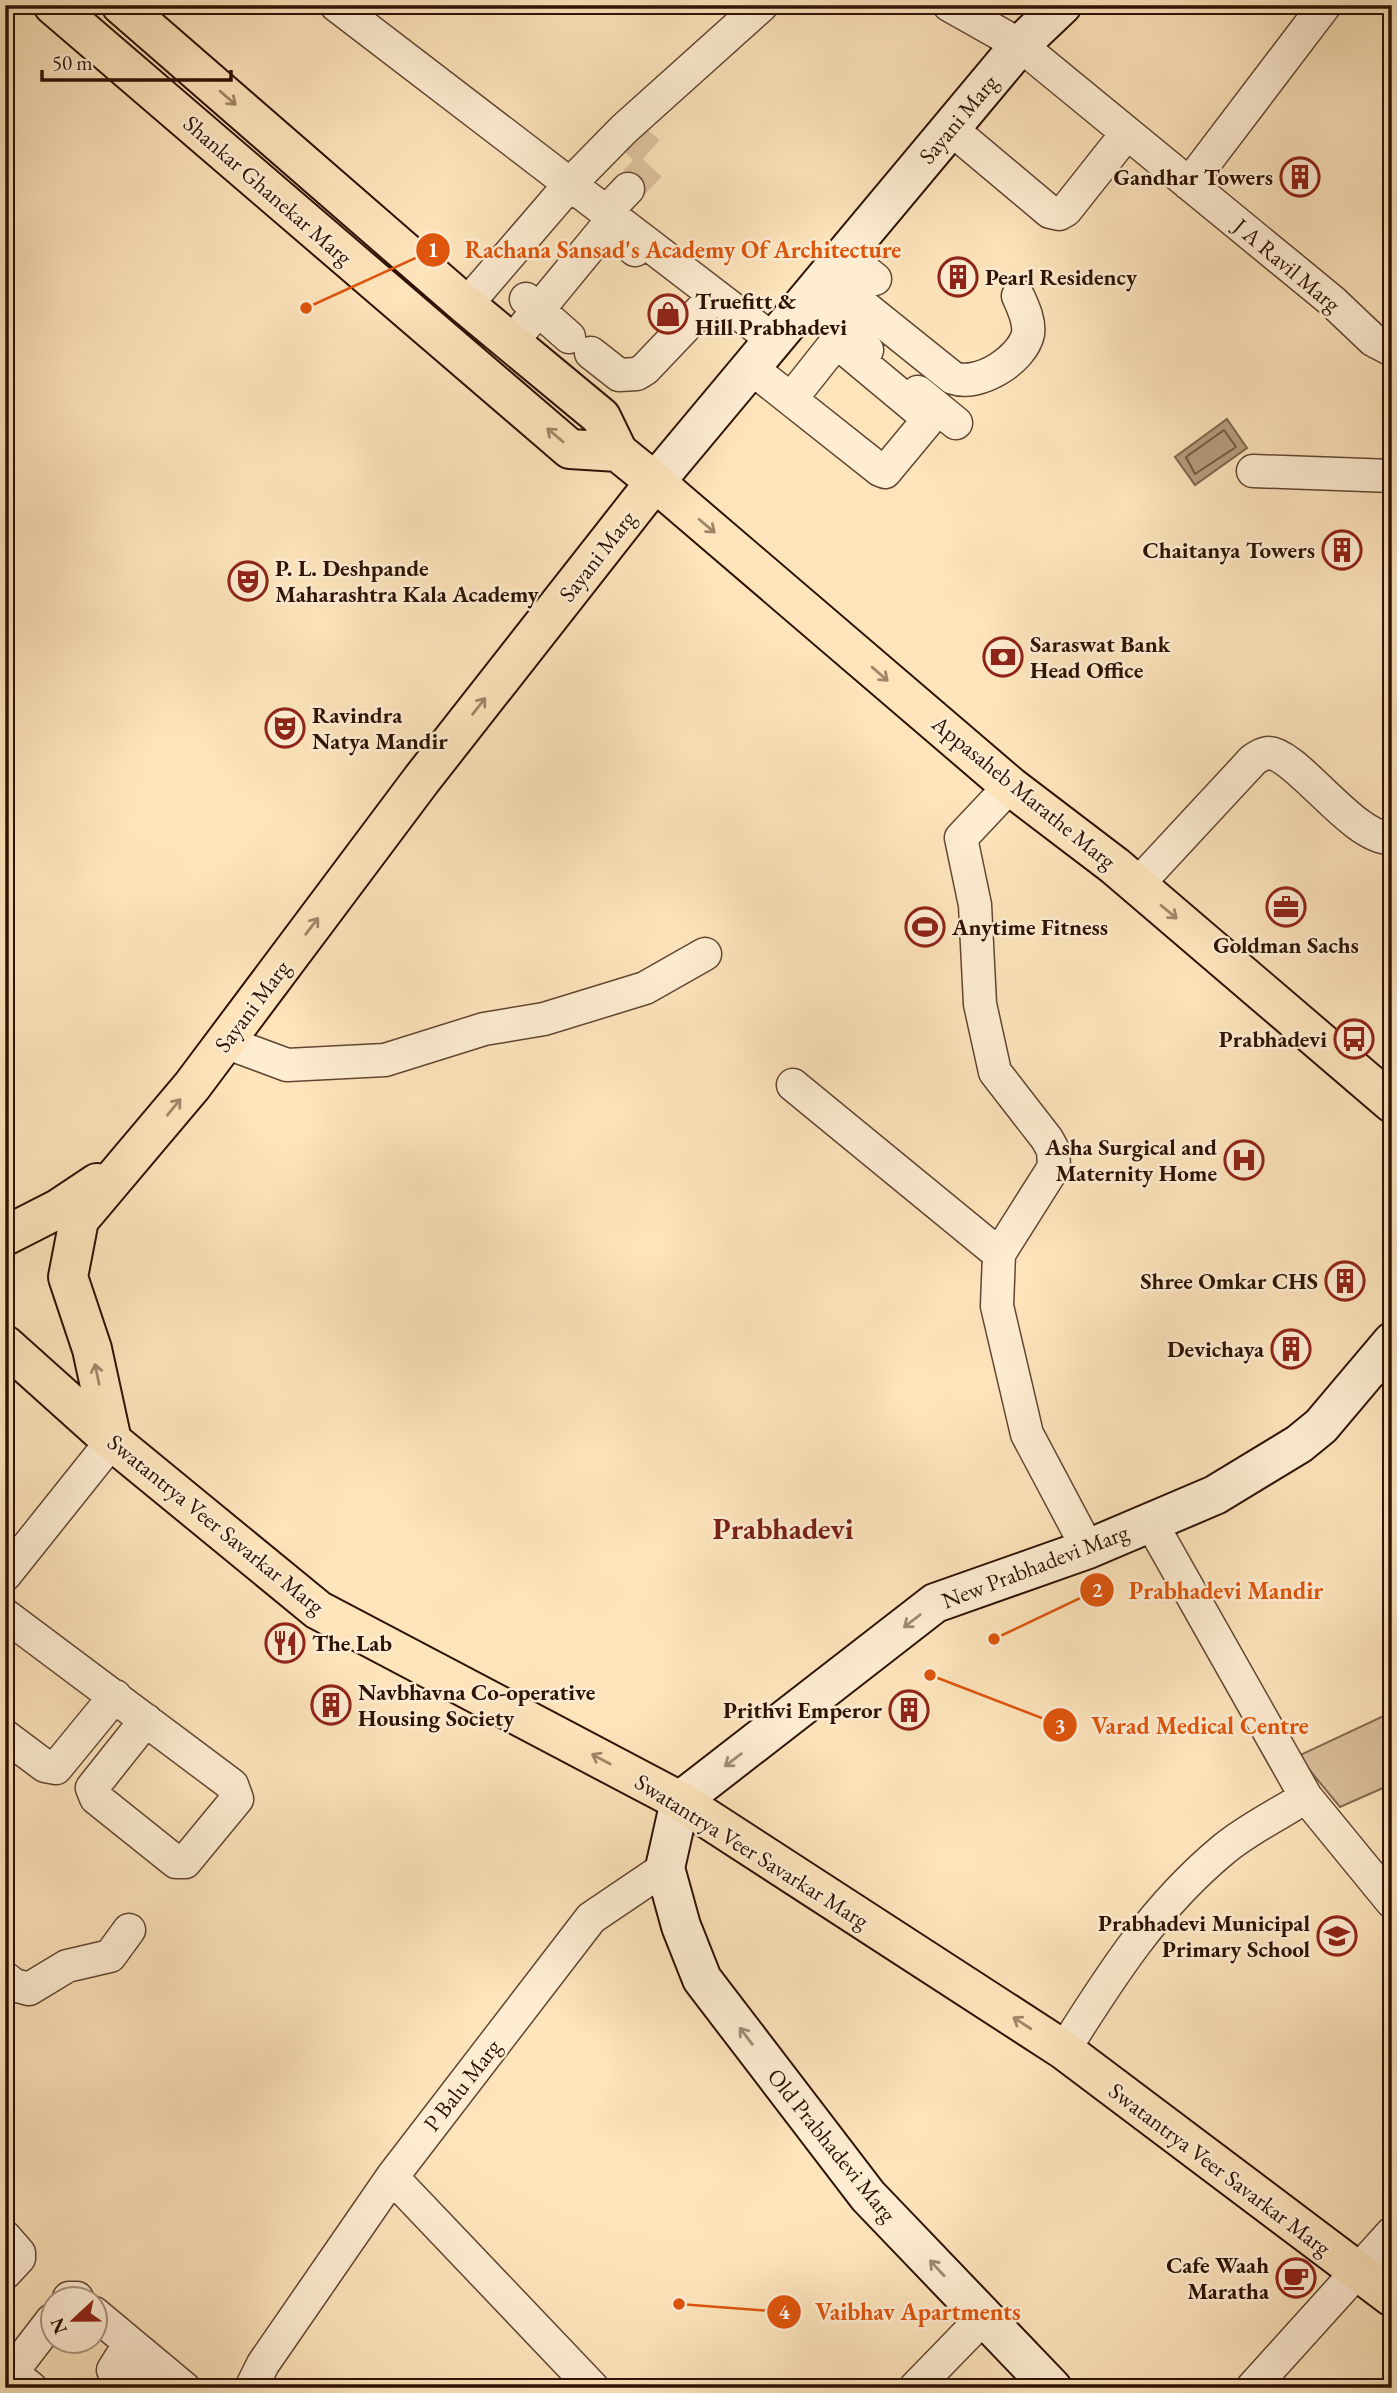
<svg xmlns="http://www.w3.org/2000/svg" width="1397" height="2393" viewBox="0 0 1397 2393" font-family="'EB Garamond',serif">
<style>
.green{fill:#dac09c;stroke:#846950;stroke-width:2}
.water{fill:#b79d7d;stroke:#80654d;stroke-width:2}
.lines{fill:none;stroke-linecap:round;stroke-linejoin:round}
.shore{stroke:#725841;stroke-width:2}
.street-tunnel{stroke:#dec4a0;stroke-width:32;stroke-dasharray:32 16;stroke-linecap:butt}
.street-casing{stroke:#624632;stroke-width:35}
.secondary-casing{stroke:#2e1205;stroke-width:42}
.primary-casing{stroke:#2e1205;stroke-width:42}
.street{stroke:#feedd3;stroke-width:32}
.secondary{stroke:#feedd3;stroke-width:38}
.primary{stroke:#fde4bb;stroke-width:38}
.oneway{stroke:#a08669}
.oneway2{stroke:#a08a76}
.labels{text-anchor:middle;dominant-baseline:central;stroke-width:5;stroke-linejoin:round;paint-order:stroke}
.street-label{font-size:23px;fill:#2e1205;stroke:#feedd3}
.poi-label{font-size:23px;font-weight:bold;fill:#2e1205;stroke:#feedd3;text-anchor:end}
.district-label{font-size:30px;font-weight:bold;fill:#7a1f14;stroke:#feedd3}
.leader{fill:none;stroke:#df550c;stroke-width:2.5}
.callout-dot{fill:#df550c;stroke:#feedd3;stroke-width:2.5}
.mark-label{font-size:21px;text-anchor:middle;font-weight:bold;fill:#fff}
.callout-label{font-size:24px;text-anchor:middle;font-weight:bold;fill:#df550c;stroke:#feedd3;stroke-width:5;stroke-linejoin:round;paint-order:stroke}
</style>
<rect width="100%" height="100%" fill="#fde4bb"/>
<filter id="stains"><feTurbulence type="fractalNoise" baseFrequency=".00286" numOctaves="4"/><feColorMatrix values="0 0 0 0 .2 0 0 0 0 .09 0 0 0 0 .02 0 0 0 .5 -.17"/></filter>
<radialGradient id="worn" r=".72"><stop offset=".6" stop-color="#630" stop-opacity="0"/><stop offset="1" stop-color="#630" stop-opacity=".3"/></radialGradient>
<path class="green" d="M1392 1712V1784L1340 1807 1298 1756Z"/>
<path class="water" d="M1227 419 1247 448 1195 485 1175 457Z"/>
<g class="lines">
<path class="shore" d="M1224 430 1236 447 1195 474 1186 457Z"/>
<path class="street-tunnel" d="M628 189 653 162 652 155 635 140"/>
<g class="street-casing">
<path id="street" d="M336 5 772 339
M949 5 1020 45 1332 301 1373 340 1392 350
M950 128 1050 212 1059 214 1066 210 1127 133
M1189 184 1325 5
M607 211 628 189
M844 254 875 279
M826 276 953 378C979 387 1022 360 1028 334 1030 321 1023 307 1018 296
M526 299 569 337
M805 300 867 350
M466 305 571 183 624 129 762 5
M511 343 603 231H612L635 250
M591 353 619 375 637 374 645 369 704 307
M750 367 880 470 885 472 929 419 839 344 833 346 791 399
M918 392 956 423
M1253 471 1392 476
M1010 786 961 838 975 905 980 1004 995 1072 1047 1139 1053 1150 1054 1167 999 1254 997 1306 1027 1434 1088 1549
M1137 885 1253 760C1257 757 1262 754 1268 753 1297 753 1354 841 1392 838
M225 1042 287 1065 385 1060 484 1029 544 1019 645 988 705 954
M793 1085 999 1254
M1150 1521 1306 1797 1392 1902
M5 1575 112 1441
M5 1615 232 1785 237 1799 185 1862H176L96 1798 92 1788 146 1720
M5 1736 45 1766 56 1768 115 1696
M5 1978 14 1985 29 1989 67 1966 110 1956 129 1930
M1064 2050C1111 1975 1155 1906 1224 1849 1248 1829 1279 1814 1306 1797
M392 2177 593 2388
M5 2237 19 2253V2258L5 2273
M69 2298H77
M94 2313 184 2388
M130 2343 113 2370 135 2388
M31 2388 17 2377 15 2368 52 2320
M251 2388 263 2364 392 2177 591 1918 665 1868
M915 2388 983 2318
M1252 2388 1392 2233"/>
</g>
<g class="secondary-casing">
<path id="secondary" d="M655 482 1020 45 1062 5
M1052 2388 868 2196 702 1979 681 1926 665 1868 680 1801 935 1603 1088 1549 1215 1495 1299 1444 1321 1426 1392 1342"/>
</g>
<g class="primary-casing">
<path id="primary" d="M53 5 570 449 618 452 655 482 1010 786 1115 866 1392 1103
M121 5 466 305 601 417 618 452
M5 1236 58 1209 97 1183
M5 1345 112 1441 318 1610 680 1801 1064 2050 1392 2297
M112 1441 92 1349 68 1277 79 1220 192 1086 422 779 655 482"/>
</g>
<use href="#street" class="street"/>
<use href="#secondary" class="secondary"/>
<use href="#primary" class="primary"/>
</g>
<defs><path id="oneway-shaft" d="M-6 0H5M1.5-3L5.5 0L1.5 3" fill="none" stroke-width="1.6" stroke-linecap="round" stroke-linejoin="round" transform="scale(1.75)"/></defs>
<g class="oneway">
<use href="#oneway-shaft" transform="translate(228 98) rotate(41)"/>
<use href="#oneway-shaft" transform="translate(555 435) rotate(-140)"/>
<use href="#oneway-shaft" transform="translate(707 526) rotate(40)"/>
<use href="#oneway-shaft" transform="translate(880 674) rotate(41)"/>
<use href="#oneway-shaft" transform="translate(479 706) rotate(-52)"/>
<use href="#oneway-shaft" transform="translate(1169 912) rotate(40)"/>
<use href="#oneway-shaft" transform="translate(312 926) rotate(-53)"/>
<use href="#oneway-shaft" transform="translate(174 1107) rotate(-51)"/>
<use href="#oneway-shaft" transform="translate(97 1374) rotate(-102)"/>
<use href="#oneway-shaft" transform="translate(601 1759) rotate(-152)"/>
<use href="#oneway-shaft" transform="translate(1022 2023) rotate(-147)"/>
</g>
<g class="oneway2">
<use href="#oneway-shaft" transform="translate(912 1621) rotate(142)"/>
<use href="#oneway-shaft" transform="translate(733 1760) rotate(143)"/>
<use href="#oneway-shaft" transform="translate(746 2036) rotate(-127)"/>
<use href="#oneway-shaft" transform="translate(937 2268) rotate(-133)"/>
</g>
<defs>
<g id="building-ring" transform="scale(2.0125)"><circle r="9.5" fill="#feedd3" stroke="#8f2418" stroke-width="1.5"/><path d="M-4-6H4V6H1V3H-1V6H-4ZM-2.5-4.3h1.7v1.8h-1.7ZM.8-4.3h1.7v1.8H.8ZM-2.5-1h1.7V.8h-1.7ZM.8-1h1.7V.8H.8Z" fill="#8f2418"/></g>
<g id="shop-ring" transform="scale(2.0125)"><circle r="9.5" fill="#feedd3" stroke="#8f2418" stroke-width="1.5"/><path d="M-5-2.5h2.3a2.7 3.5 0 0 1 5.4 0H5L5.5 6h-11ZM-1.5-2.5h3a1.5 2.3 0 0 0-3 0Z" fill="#8f2418"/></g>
<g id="theatre-ring" transform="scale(2.0125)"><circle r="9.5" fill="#feedd3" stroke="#8f2418" stroke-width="1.5"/><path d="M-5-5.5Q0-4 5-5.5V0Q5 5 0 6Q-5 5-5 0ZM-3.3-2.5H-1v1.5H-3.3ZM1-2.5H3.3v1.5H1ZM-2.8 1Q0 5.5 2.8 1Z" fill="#8f2418"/></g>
<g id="bank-ring" transform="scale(2.0125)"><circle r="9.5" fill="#feedd3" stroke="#8f2418" stroke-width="1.5"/><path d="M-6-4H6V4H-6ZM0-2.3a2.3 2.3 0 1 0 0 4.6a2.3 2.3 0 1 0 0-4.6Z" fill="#8f2418"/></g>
<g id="office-ring" transform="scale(2.0125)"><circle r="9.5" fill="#feedd3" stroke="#8f2418" stroke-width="1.5"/><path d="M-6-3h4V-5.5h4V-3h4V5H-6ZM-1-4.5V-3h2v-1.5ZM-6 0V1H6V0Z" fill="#8f2418"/></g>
<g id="stadium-ring" transform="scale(2.0125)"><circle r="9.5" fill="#feedd3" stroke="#8f2418" stroke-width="1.5"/><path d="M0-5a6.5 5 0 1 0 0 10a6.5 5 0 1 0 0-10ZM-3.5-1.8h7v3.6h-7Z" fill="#8f2418"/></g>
<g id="bus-ring" transform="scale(2.0125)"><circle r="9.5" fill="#feedd3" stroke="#8f2418" stroke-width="1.5"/><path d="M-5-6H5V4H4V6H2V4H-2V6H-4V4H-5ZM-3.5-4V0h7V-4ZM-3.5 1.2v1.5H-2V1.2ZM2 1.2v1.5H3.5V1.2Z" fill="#8f2418"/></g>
<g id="hospital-ring" transform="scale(2.0125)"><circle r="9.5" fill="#feedd3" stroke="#8f2418" stroke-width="1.5"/><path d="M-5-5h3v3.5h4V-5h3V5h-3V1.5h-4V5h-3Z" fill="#8f2418"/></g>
<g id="restaurant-ring" transform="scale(2.0125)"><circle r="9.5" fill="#feedd3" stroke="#8f2418" stroke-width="1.5"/><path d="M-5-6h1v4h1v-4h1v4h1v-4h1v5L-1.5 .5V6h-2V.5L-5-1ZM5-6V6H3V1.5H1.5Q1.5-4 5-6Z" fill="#8f2418"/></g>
<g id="school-ring" transform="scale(2.0125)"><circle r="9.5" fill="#feedd3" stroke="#8f2418" stroke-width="1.5"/><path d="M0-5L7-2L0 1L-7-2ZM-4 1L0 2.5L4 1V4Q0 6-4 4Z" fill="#8f2418"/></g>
<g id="cafe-ring" transform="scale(2.0125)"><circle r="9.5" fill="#feedd3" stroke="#8f2418" stroke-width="1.5"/><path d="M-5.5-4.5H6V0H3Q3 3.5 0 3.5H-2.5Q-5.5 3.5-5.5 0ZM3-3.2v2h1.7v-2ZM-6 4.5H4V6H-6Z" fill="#8f2418"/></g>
</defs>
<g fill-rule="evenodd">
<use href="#building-ring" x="1300" y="177"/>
<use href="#building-ring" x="958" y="277"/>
<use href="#shop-ring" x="668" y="314"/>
<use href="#building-ring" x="1342" y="550"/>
<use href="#theatre-ring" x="248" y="581"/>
<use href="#bank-ring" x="1003" y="657"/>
<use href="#theatre-ring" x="285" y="728"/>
<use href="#office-ring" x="1286" y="907"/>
<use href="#stadium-ring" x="925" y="927"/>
<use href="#bus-ring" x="1354" y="1039"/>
<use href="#hospital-ring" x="1244" y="1160"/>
<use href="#building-ring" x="1345" y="1281"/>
<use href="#building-ring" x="1291" y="1349"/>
<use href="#restaurant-ring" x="285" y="1643"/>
<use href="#building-ring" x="331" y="1705"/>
<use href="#building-ring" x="909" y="1710"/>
<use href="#school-ring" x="1337" y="1936"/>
<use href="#cafe-ring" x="1296" y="2278"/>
</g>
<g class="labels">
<g class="street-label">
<text transform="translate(958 119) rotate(-50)">Sayani Marg</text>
<text transform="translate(268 190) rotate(41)">Shankar Ghanekar Marg</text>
<text transform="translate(1287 265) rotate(40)">J A Ravil Marg</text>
<text transform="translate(597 556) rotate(-52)">Sayani Marg</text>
<text transform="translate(1024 792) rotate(39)">Appasaheb Marathe Marg</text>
<text transform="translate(252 1006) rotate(-53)">Sayani Marg</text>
<text transform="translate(216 1524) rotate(39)">Swatantrya Veer Savarkar Marg</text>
<text transform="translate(1035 1566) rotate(-21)">New Prabhadevi Marg</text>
<text transform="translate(752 1851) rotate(32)">Swatantrya Veer Savarkar Marg</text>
<text transform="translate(462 2085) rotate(-52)">P Balu Marg</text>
<text transform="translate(832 2145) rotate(51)">Old Prabhadevi Marg</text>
<text transform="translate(1220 2169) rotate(37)">Swatantrya Veer Savarkar Marg</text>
</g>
<g class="poi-label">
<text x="1273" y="177">Gandhar Towers</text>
<text x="985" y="277" text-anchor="start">Pearl Residency</text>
<text x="695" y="301" text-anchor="start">Truefitt &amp;<tspan x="695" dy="26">Hill Prabhadevi</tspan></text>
<text x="1315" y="550">Chaitanya Towers</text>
<text x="275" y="568" text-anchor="start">P. L. Deshpande<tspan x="275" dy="26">Maharashtra Kala Academy</tspan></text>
<text x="1030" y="644" text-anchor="start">Saraswat Bank<tspan x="1030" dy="26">Head Office</tspan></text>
<text x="312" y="715" text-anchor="start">Ravindra<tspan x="312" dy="26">Natya Mandir</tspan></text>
<text x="952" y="927" text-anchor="start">Anytime Fitness</text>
<text x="1286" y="945" text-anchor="middle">Goldman Sachs</text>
<text x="1327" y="1039">Prabhadevi</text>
<text x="1217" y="1147">Asha Surgical and<tspan x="1217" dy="26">Maternity Home</tspan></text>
<text x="1318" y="1281">Shree Omkar CHS</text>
<text x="1264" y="1349">Devichaya</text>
<text x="312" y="1643" text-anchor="start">The Lab</text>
<text x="358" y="1692" text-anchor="start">Navbhavna Co-operative<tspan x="358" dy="26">Housing Society</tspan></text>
<text x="882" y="1710">Prithvi Emperor</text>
<text x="1310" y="1923">Prabhadevi Municipal<tspan x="1310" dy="26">Primary School</tspan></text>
<text x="1269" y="2265">Cafe Waah<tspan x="1269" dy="26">Maratha</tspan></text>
</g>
<g class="district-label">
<text x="783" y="1528">Prabhadevi</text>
</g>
</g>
<path class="leader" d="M306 308L433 250M994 1639L1097 1590M930 1675L1060 1725M679 2304L784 2312"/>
<g class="callout-dot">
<circle cx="306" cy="308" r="7"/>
<circle cx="994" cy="1639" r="7"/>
<circle cx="930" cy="1675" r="7"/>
<circle cx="679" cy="2304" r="7"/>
<circle cx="433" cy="250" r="18"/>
<circle cx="1097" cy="1590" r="18"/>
<circle cx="1060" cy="1725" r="18"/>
<circle cx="784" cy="2312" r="18"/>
</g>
<g class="mark-label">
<text x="433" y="257">1</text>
<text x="1097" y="1597">2</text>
<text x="1060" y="1733">3</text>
<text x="784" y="2319">4</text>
</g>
<g class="callout-label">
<text x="683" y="258">Rachana Sansad's Academy Of Architecture</text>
<text x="1226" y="1599">Prabhadevi Mandir</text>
<text x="1200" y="1734">Varad Medical Centre</text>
<text x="918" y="2320">Vaibhav Apartments</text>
</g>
<rect width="1397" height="2393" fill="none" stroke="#fde4bb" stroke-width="28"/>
<rect x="7" y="7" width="1383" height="2379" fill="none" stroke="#2e1205" stroke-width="3.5"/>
<rect x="14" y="14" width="1369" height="2365" fill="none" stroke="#2e1205" stroke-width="2"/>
<g transform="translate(74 2320) rotate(248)"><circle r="33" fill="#feedd3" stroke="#ab9581" stroke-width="2"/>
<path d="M0-5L12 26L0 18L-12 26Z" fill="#8f2418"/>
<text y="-10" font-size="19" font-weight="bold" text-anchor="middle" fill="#2e1205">N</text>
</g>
<path d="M42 70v10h189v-10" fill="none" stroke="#2e1205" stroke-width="3.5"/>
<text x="52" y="70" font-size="21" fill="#2e1205" stroke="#feedd3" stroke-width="5" paint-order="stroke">50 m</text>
<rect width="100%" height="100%" filter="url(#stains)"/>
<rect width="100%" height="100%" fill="url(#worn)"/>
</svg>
